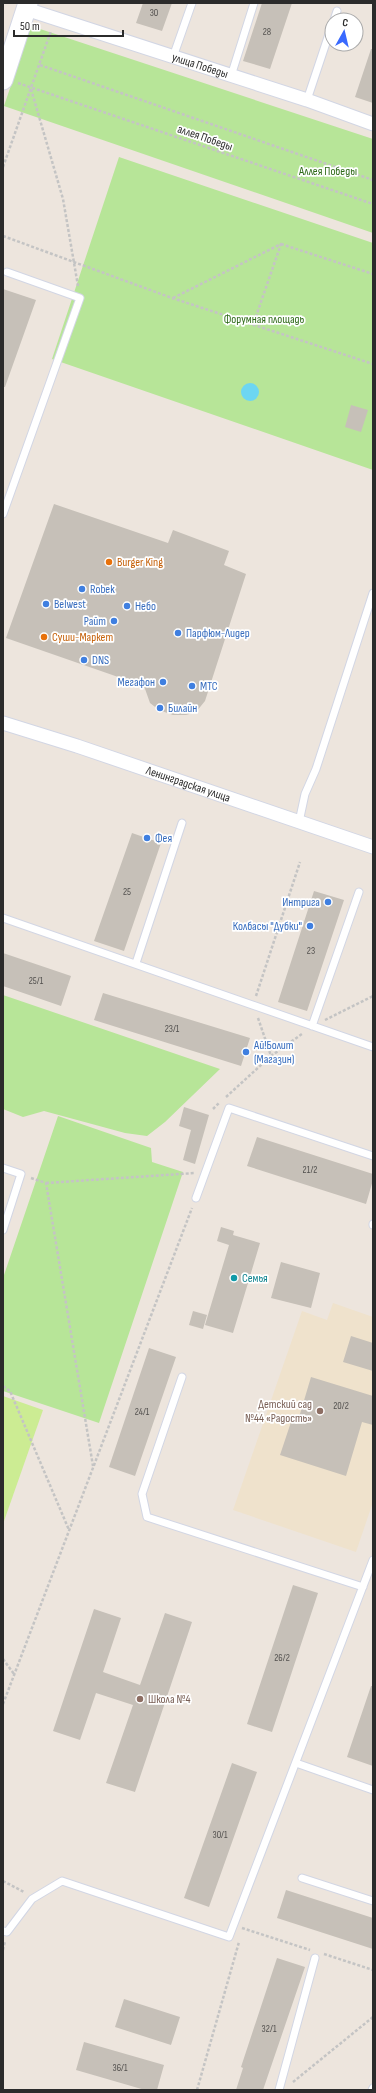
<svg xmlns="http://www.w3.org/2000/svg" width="376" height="2093" viewBox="0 0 376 2093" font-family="'Sofia Sans Condensed',sans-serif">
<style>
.education{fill:#efe2cc}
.green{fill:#b7e598}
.pitch{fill:#ccec93}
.water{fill:#6dd6f2}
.building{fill:#c6c0b8}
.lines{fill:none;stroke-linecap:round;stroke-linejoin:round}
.lane-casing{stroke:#d2d6e4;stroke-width:9}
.street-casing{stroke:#d2d6e4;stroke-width:15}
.secondary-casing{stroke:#d2d6e4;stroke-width:21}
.path{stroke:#c4c4c4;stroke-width:2.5;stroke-dasharray:3 2;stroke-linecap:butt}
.lane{stroke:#fff;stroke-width:7}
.street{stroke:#fff;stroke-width:13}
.secondary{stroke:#fff;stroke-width:19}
.food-dot{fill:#e8710a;stroke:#fff;stroke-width:1.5}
.shop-dot{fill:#3f7fe0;stroke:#fff;stroke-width:1.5}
.culture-dot{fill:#0f9aa8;stroke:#fff;stroke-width:1.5}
.education-dot{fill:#8d6e63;stroke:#fff;stroke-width:1.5}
.labels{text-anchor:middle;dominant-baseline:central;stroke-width:3.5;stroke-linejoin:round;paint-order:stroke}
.number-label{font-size:10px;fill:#52504e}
.street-label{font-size:12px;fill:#2b2b2b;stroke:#fff}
.park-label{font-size:12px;fill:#2e6a18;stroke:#fff}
.food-label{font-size:12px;fill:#c56008;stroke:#fff;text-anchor:start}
.shop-label{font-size:12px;fill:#366cbe;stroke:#fff;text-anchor:start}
.culture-label{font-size:12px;fill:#0d838f;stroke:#fff;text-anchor:start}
.education-label{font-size:12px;fill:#785e54;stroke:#fff;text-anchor:end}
</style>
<rect width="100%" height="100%" fill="#ede5dd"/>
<path class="education" d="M333 1303 373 1317V1502L356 1552 233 1510 302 1311 327 1320Z"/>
<path class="green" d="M31 26 373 139V233L4 106Z
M119 157 373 243V470L52 359Z
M3 995 220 1069 165 1122 147 1136 125 1133 44 1111 23 1117 3 1109Z
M58 1116 151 1148 152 1162 183 1172 99 1423 3 1391V1278Z"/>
<path class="pitch" d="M3 1396 43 1410 3 1524Z"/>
<path class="water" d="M241 392a9 9 0 1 1 18 0a9 9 0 1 1-18 0Z"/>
<path class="building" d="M143 3H172L162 31 136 23Z
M262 3H292L270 69 243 61Z
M371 49H373V103L355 97Z
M3 289 36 300 5 387H3Z
M351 405 368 410 361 432 345 427Z
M54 504 168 543 173 530 229 551 224 565 246 574 205 701 196 712 186 715H173L159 710 150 703 144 686 6 638Z
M132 833 161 843 124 951 94 941Z
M314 891 344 900 307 1011 278 1002Z
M3 953 71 976 61 1006 3 986Z
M103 993 250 1038 241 1066 94 1020Z
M184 1107 209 1115 195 1164 183 1160 191 1130 179 1126Z
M257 1137 373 1174V1180L366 1204 247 1166Z
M221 1227 234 1231 233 1235 260 1243 233 1333 205 1325 229 1245 217 1241Z
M281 1262 320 1273 311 1308 271 1298Z
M193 1311 207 1315 203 1329 189 1325Z
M351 1336 373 1343V1371L343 1362Z
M149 1348 176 1357 135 1476 109 1467Z
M311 1377 373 1396V1425L362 1422 346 1476 280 1455 291 1422 297 1424Z
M293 1585 318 1593 272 1732 247 1724Z
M94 1609 121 1618 103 1672 140 1685 165 1613 192 1622 135 1792 106 1783 133 1705 96 1693 80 1740 53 1731Z
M371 1686H373V1766L347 1757Z
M232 1763 257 1772 209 1907 184 1898Z
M286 1890 373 1918V1949L277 1918Z
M277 1958 305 1967 263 2090H236L243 2068 241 2067Z
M124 1999 180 2017 171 2045 115 2027Z
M84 2042 164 2065 157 2090H145L76 2070Z"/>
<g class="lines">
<g class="lane-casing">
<path id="lane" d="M334 20 337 11
M173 57 192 3
M231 76 254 3
M307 100 332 25
M3 514 80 298 7 272
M299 822 305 794 316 769 373 593
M3 918 373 1047
M136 963 182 823
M312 1026 359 892
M3 1168 21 1174 3 1230
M196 1198 229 1108 373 1156
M373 1224V1225
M182 1377 142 1494 147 1517 363 1587
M296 1763 373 1790
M302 1878 373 1901
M3 1931 7 1932 32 1899 62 1881 229 1937 373 1560
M279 2090 315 1958
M372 2090 373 2088"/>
</g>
<g class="street-casing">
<g id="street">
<path id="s1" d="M26 9 307 100 373 124"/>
<path id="s2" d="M3 723 77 746 373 847"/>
</g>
</g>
<g class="secondary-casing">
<path id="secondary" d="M3 80 28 3"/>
</g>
<path class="path" d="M40 65 373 180
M18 83 373 204
M31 89 63 199 78 286
M3 167 51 31
M3 236 172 298 373 364
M281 244 373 274
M173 298 281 244 253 325
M256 996 300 862
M258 1018 271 1056 302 1034
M325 1020 373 996
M226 1097 271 1056
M213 1109 219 1103
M31 1178 46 1183 93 1466
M46 1183 195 1173
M3 1386 10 1391 69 1530
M3 1659 14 1674
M3 1704 192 1208
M3 1881 24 1892
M242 1928 310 1950
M3 1950 5 1941
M324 1954 373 1970
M293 2082 373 2017
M197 2090 239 1942"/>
<use href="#lane" class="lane"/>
<use href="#street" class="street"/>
<use href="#secondary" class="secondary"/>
</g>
<g class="food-dot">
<circle cx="109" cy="562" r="4"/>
<circle cx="44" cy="637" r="4"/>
</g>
<g class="shop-dot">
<circle cx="82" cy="589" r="4"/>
<circle cx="46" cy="604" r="4"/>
<circle cx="127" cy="606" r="4"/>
<circle cx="114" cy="621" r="4"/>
<circle cx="178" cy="633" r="4"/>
<circle cx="84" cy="660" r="4"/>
<circle cx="163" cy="682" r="4"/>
<circle cx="192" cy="686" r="4"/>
<circle cx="160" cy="708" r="4"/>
<circle cx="147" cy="838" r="4"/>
<circle cx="328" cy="902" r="4"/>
<circle cx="310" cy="926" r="4"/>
<circle cx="246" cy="1052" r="4"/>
</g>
<circle class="culture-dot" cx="234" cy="1278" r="4"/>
<g class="education-dot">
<circle cx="320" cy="1411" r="4"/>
<circle cx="140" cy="1699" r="4"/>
</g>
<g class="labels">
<g class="number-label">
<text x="154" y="13">30</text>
<text x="267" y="32">28</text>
<text x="127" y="892">25</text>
<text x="311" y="951">23</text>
<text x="36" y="981">25/1</text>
<text x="172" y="1029">23/1</text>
<text x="310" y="1170">21/2</text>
<text x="341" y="1406">20/2</text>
<text x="142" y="1412">24/1</text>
<text x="282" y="1658">26/2</text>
<text x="220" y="1835">30/1</text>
<text x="269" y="2029">32/1</text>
<text x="120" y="2068">36/1</text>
</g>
<g class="street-label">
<text stroke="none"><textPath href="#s1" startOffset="183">улица Победы</textPath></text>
<text transform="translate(205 138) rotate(19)">аллея Победы</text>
<text stroke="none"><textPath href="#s2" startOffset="195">Ленинградская улица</textPath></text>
</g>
<g class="park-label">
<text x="328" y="171">Аллея Победы</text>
<text x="264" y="319">Форумная площадь</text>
</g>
<g class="food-label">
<text x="117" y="562">Burger King</text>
<text x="52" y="637">Суши-Маркет</text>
</g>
<g class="shop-label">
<text x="90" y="589">Robek</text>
<text x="54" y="604">Belwest</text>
<text x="135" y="606">Небо</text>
<text x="106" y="621" text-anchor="end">Райт</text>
<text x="186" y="633">Парфюм-Лидер</text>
<text x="92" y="660">DNS</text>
<text x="155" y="682" text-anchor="end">Мегафон</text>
<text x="200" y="686">МТС</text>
<text x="168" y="708">Билайн</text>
<text x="155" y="838">Фея</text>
<text x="320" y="902" text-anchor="end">Интрига</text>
<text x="302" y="926" text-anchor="end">Колбасы "Дубки"</text>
<text x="254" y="1045">Ай!Болит<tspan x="254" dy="14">(Магазин)</tspan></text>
</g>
<g class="culture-label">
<text x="242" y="1278">Семья</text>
</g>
<g class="education-label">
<text x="312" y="1404">Детский сад<tspan x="312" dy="14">№44 «Радость»</tspan></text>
<text x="148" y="1699" text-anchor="start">Школа №4</text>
</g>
</g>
<rect width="376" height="2093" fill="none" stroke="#2b2b2b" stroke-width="8"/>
<g transform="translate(344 32) rotate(8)"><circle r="19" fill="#ffffff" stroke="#aaaaaa"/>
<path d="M0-3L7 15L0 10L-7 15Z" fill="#3969fe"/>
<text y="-6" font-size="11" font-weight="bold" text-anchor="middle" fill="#2b2b2b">С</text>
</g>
<path d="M14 30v6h109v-6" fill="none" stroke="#2b2b2b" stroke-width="2"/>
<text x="20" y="30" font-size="12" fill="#2b2b2b" stroke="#ffffff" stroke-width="3" paint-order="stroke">50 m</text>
</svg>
